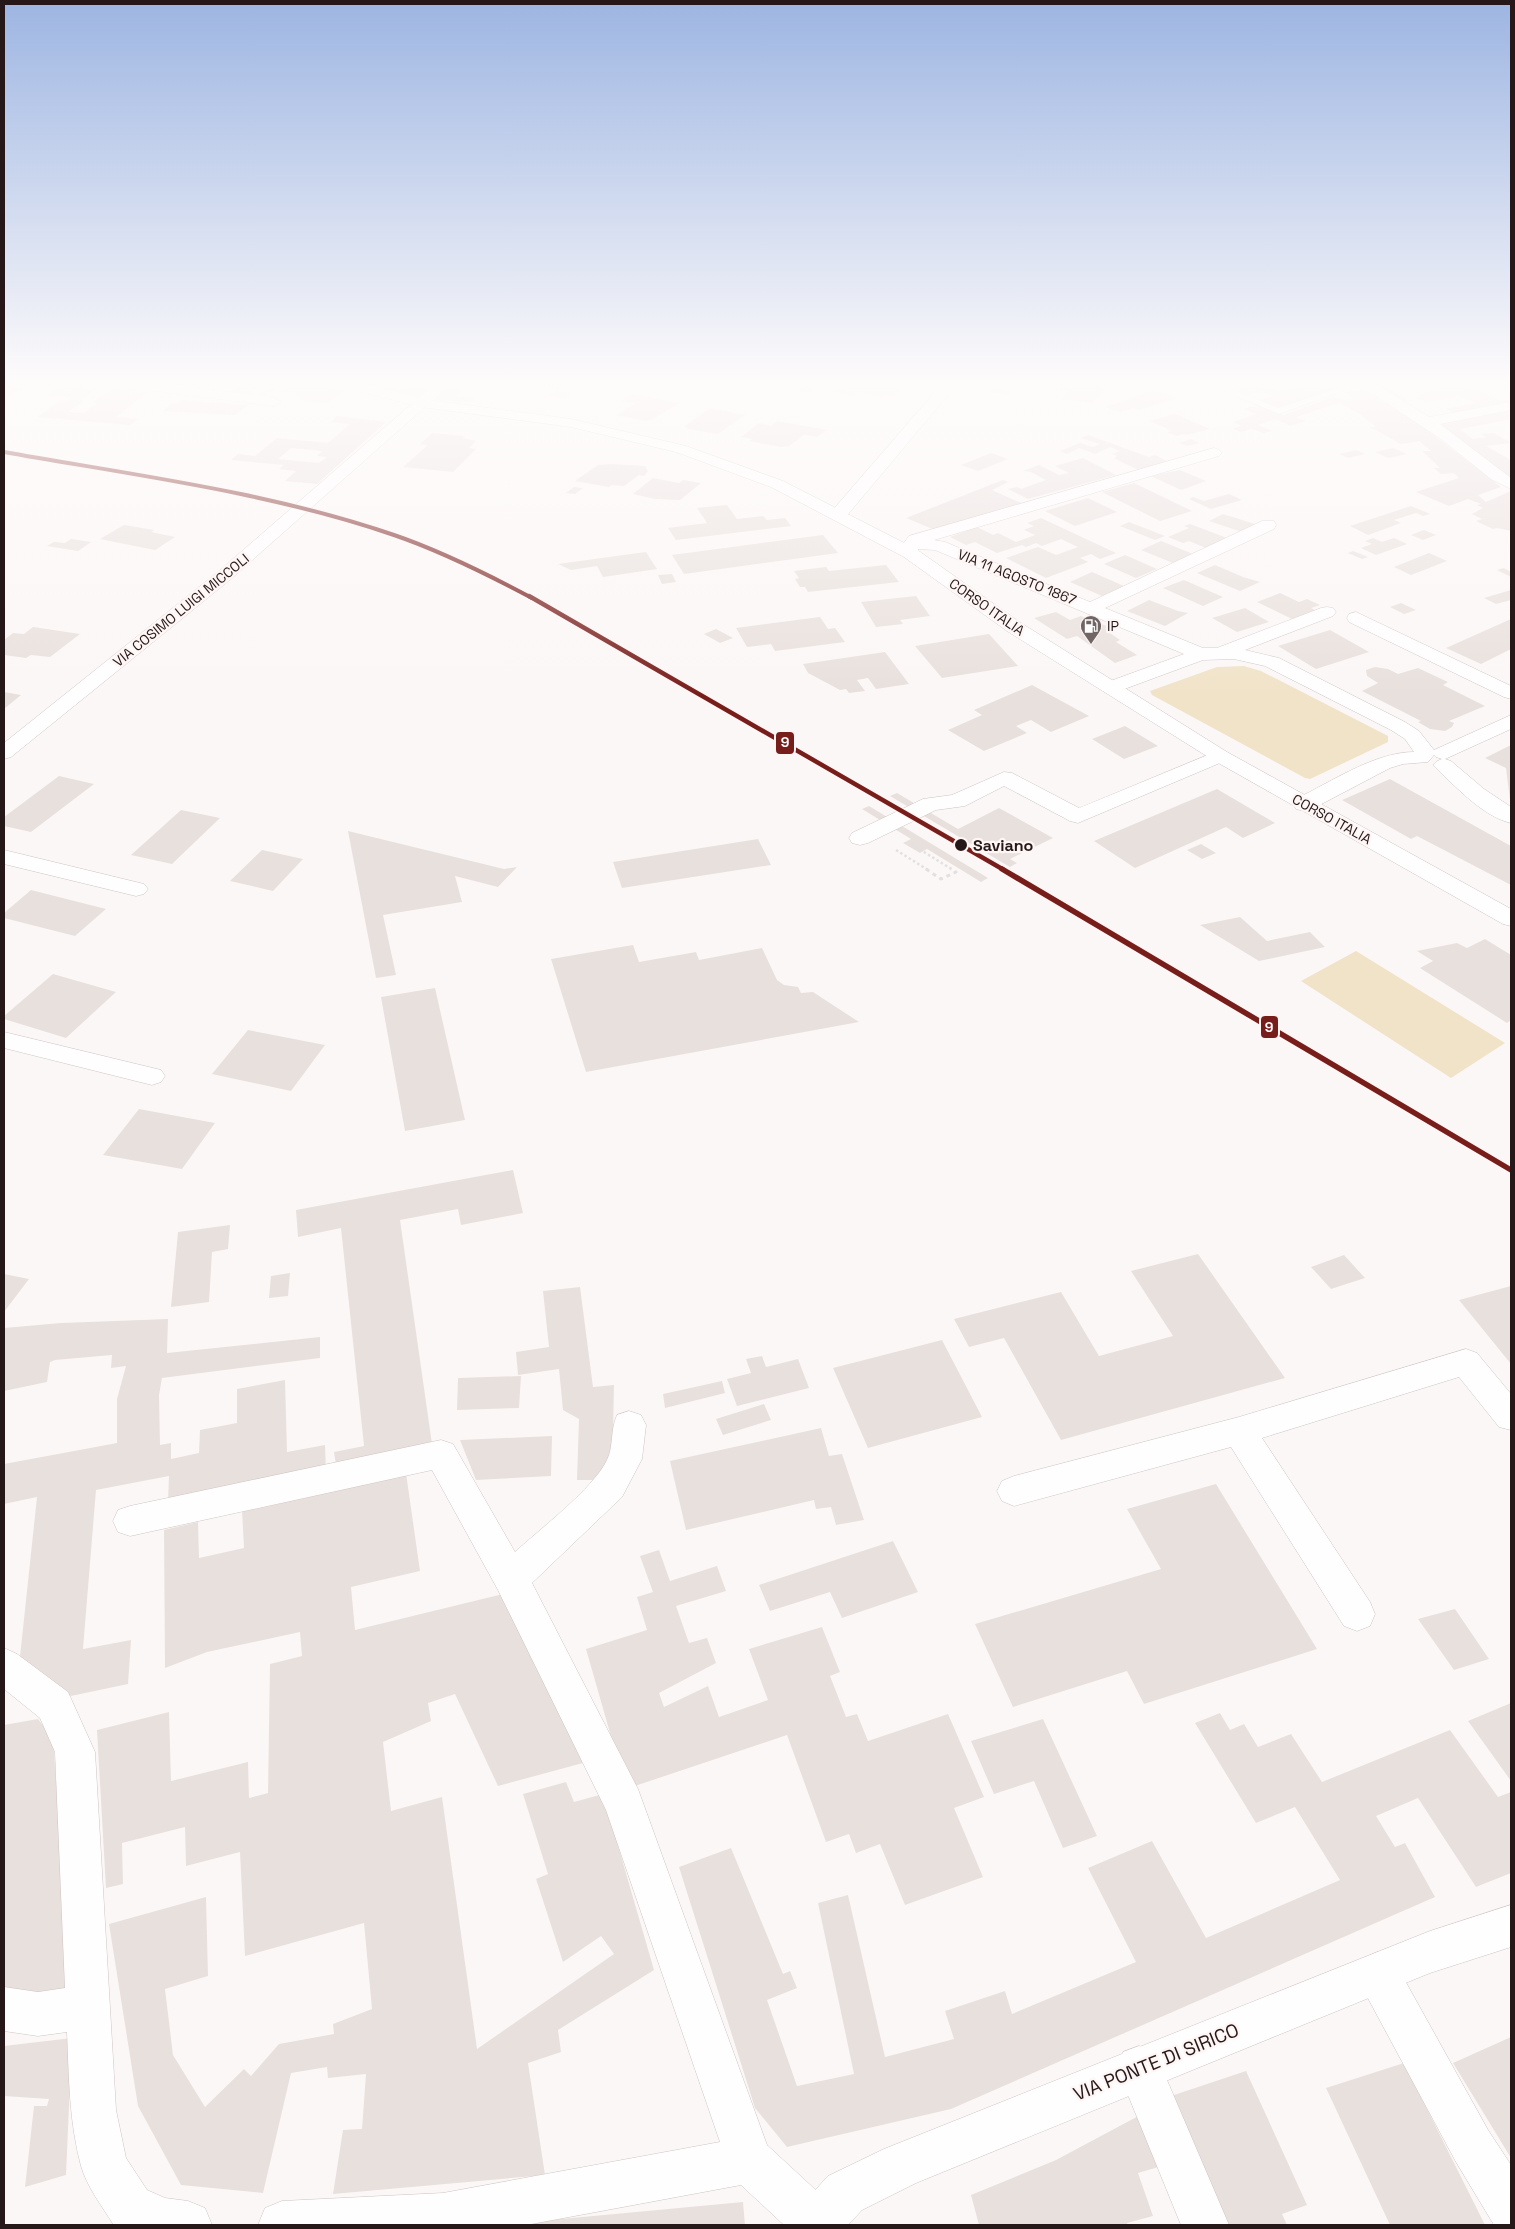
<svg xmlns="http://www.w3.org/2000/svg" width="1515" height="2229" viewBox="0 0 1515 2229" font-family="'Space Grotesk',sans-serif">
<style>
.green{fill:#f0e3c8}
.building{fill:#e8e0dc;fill-rule:evenodd}
.lines{fill:none;stroke-linecap:round;stroke-linejoin:round}
.lane-casing{stroke:#cec4c4;stroke-width:1}
.street-casing{stroke:#cec4c4;stroke-width:1}
.secondary-casing{stroke:#cec4c4;stroke-width:1}
.path-far1{stroke:#e2e0e0;stroke-width:2.5;stroke-dasharray:2.5 2.5;stroke-linecap:butt}
.path{stroke:#e2e0e0;stroke-width:3;stroke-dasharray:4 4;stroke-linecap:butt}
.lane{fill:#fffefe;fill-rule:evenodd}
.street{fill:#fffefe;fill-rule:evenodd}
.secondary{fill:#fffefe;fill-rule:evenodd}
.rail-1-far2-casing{stroke:#fef5f5;stroke-width:5.5}
.rail-1-far1-casing{stroke:#fef5f5;stroke-width:7}
.rail-1-casing{stroke:#fef5f5;stroke-width:9}
.rail-1-far2{stroke:#771e1b;stroke-width:4}
.rail-1-far1{stroke:#771e1b;stroke-width:4.5}
.rail-1{stroke:#771e1b;stroke-width:5.5}
.stop-dot{fill:#261818;stroke:#fef5f5;stroke-width:2}
.labels{text-anchor:middle;dominant-baseline:central;stroke-width:4.5;stroke-linejoin:round;paint-order:stroke}
.far-street-label{font-size:14px;fill:#261818;stroke:#fef5f5}
.far-poi-label{font-size:14px;fill:#261818;stroke:#fef5f5;text-anchor:start}
.stop-label{font-size:16px;font-weight:bold;fill:#261818;stroke:#fef5f5;text-anchor:start}
.near-street-label{font-size:19px;fill:#261818;stroke:#fef5f5}
.line-badge{stroke:#fef5f5;stroke-width:2}
.badge-label{font-size:14px;text-anchor:middle;font-weight:bold;fill:#fff}
</style>
<rect width="100%" height="100%" fill="#fcf7f7"/>
<path class="green" d="M1244 666 1261 671 1388 736V742L1310 779 1305 778 1152 695 1150 691 1217 667Z
M1356 951 1505 1043 1451 1078 1301 981Z"/>
<path class="building" d="M14 383H35L4 399V389Z
M39 383 102 385 81 400H85L68 412 83 413 98 403 93 402 114 388 136 389 131 393 153 392 145 394 116 417 138 419 130 425 37 417 61 401H66L72 397 47 395 59 387Z
M177 383H209V385L181 389Z
M242 383H261L247 395 229 394Z
M291 383H324L336 385 331 388 345 391 326 403 299 400 303 396 295 395 298 393 279 391Z
M362 383H386L406 387 412 383 433 387 417 397Z
M453 383H512L506 389 468 385 455 396 475 398 471 401 464 402 433 399Z
M544 383H562L566 384 559 390 539 387Z
M848 383H890L904 386 893 396 885 395 883 397 857 392 853 396 833 392Z
M1025 383H1111L1092 403 1062 399 1069 391Z
M1245 383H1261L1280 391 1305 383 1355 384 1277 408 1258 401 1274 396 1262 391 1247 396 1236 392 1242 390 1233 387Z
M1366 383H1390L1384 386 1408 399 1398 401Z
M1429 383H1482L1470 387 1501 401 1511 399V403L1457 414 1446 409 1476 403 1460 396 1426 402 1416 398 1421 397 1418 395 1425 394 1423 393 1441 389Z
M273 384 280 385 266 395H259Z
M805 384 821 386 812 393 796 390Z
M993 387 1014 391 1009 395 988 392Z
M1361 388 1422 426 1501 487 1478 495 1486 502 1511 491V531L1497 528 1493 529 1476 521 1482 519 1472 514 1483 508 1477 505 1481 504 1468 499 1449 506 1416 492 1459 478 1454 473 1441 474 1434 468H1440L1422 451H1431L1419 441 1401 444 1370 427H1376L1360 414 1339 403 1296 417 1306 421 1291 426 1275 419 1258 425 1272 431 1263 433 1252 429 1240 432 1233 428 1242 426 1233 422 1256 414 1244 409 1258 405 1283 415 1333 397 1343 400 1354 399 1346 392Z
M1155 390 1178 398 1138 410 1133 408 1120 412 1105 407Z
M554 391 570 393 564 398 547 395Z
M632 394 679 403 653 419 645 421 617 415 636 403 621 401Z
M181 400 242 405 251 403 235 415 163 411 172 403 177 404Z
M710 408 745 415 718 434 688 429 685 426Z
M1510 410H1511V419L1460 429 1473 439 1486 437 1481 434 1494 433 1511 443 1486 446 1511 460V478L1436 424Z
M1175 414 1210 429 1187 435 1183 434 1176 436 1167 432 1172 431 1150 421Z
M337 416 386 422 317 484 285 481 296 471 279 469 284 465 231 460 238 454 255 456 277 438 328 443 350 424 331 422ZM291 448 322 451 317 456 327 457 319 463 278 459Z
M777 421 827 430 817 437 804 435 789 446 781 447 749 441 753 439 741 437 759 423 771 426Z
M432 433 465 436 463 438 476 441 469 448 476 449 453 472 403 467 428 445 420 444Z
M1088 435 1149 457 1155 455 1167 461 1138 470 1114 458 1118 456 1112 454 1120 451 1110 447 1095 454 1079 448 1067 454 1060 451 1080 443 1093 447 1100 444 1080 438Z
M1191 439 1199 443 1187 446 1179 443Z
M1393 448 1407 454 1388 458 1375 452Z
M1356 450 1365 454 1348 458 1339 454Z
M991 453 1008 459 978 471 961 465Z
M1083 458 1116 475 1028 499 1008 489 1017 487 1021 489 1046 480 1031 472 1023 471 1039 465 1059 475 1069 473 1055 466Z
M613 464 645 466 648 471 644 476 639 475 624 486 612 485 609 487 575 481 598 465Z
M1180 470 1206 481 1181 490 1151 476Z
M653 478 679 483 683 480 701 483 680 500 655 499 633 494Z
M1003 480 1008 482 992 490 1021 503 935 530 906 518Z
M1134 483 1192 511 1160 521 1102 492Z
M574 487 583 488 575 494 566 493Z
M1229 494 1242 500 1211 509 1189 499 1193 497 1204 501Z
M1088 498 1117 512 1075 526 1045 511Z
M727 505 737 519 763 516 767 520 785 518 791 526 676 540 668 528 707 523 697 508Z
M1411 506 1430 514 1423 516 1416 513 1394 520 1401 523 1368 535 1350 526Z
M1223 514 1255 524 1242 532 1209 521Z
M1041 518 1116 553 1100 559 1091 554 1080 558 1088 562 1046 578 1006 558 1038 547 1056 555 1078 547 1061 539 1042 546 1036 543 1026 547 1022 545 997 553 975 542 966 545 950 537 977 527 993 535 998 533 1016 542 1035 535 1024 530 1034 526 1027 523Z
M1129 522 1165 536 1155 540 1120 526Z
M1190 524 1227 538 1206 548 1189 541 1183 543 1168 537 1189 528 1184 526Z
M124 525 154 530 151 532 175 537 155 550 100 539Z
M1424 530 1436 535 1423 540 1411 535Z
M823 535 838 553 684 574 672 555Z
M1373 538 1382 542 1394 538 1407 544 1376 555 1361 548 1372 544 1365 541Z
M71 539 91 542 78 551 47 546 54 542 65 543Z
M1161 541 1193 554 1173 563 1141 550Z
M1353 551 1368 557 1362 559 1348 553Z
M646 552 657 569 603 577 597 566 571 570 558 564Z
M1429 553 1447 561 1411 575 1394 567Z
M1125 555 1157 569 1136 578 1104 564Z
M886 565 899 582 808 592 805 587H800L795 579 799 578 794 571 826 567 829 571Z
M1215 565 1243 577 1260 582 1240 591 1197 573Z
M1504 568 1511 572V577L1497 570Z
M1092 572 1124 586 1102 596 1070 582Z
M672 574 676 582 662 584 658 575Z
M1184 580 1223 597 1203 606 1163 588Z
M1511 590V600L1496 604 1484 598Z
M1280 593 1299 602 1307 599 1320 605 1311 608 1315 610 1292 619 1257 602Z
M916 596 930 616 900 620 903 624 876 627 861 602Z
M1149 600 1178 611 1188 613 1165 626 1127 611Z
M1401 603 1416 610 1404 614 1390 607Z
M1245 608 1269 622 1237 632 1212 618Z
M1056 612 1070 620 1081 616 1114 629 1107 631 1120 640 1116 642 1137 655 1115 663 1077 636 1067 639 1034 618Z
M820 617 828 629 835 628 845 642 775 651 771 644 747 647 736 628Z
M1511 619V649L1481 664 1446 648Z
M33 627 80 634 50 657 31 655 26 658 4 655V640L13 633 24 634Z
M716 629 733 638 720 643 704 634Z
M1330 630 1369 652 1316 669 1278 646Z
M989 634 1018 666 942 678 915 646Z
M885 652 909 684 876 689 868 678 857 680 865 691 849 693 846 689 840 690 808 673 803 664Z
M1375 667 1388 669 1398 674 1418 668 1448 682 1443 685 1485 706 1449 721 1454 723 1452 727 1445 731 1430 729 1418 722 1421 721 1362 691 1378 683 1367 676 1366 670Z
M1032 685 1089 716 1051 732 1031 720 1016 726 1027 733 984 751 948 730 982 715 974 710Z
M4 692 21 695 4 709Z
M1125 726 1158 746 1124 759 1092 739Z
M1511 745V799L1510 800 1506 768 1485 758Z
M59 776 94 784 31 832 4 826V817Z
M1390 779 1511 846V885L1417 836 1411 839 1342 800Z
M1217 789 1275 823 1243 838 1226 827 1135 868 1094 841Z
M897 793 958 829 999 808 1053 838 1010 859 1017 863 1010 867 890 796Z
M869 806 988 878 981 882 927 849 920 853 903 843 911 839 862 809Z
M181 810 220 818 172 864 131 855Z
M348 831 504 869 517 867 498 887 455 876 462 902 383 915 396 975 376 978Z
M758 839 771 865 622 888 613 862Z
M1201 844 1216 853 1202 859 1187 850Z
M262 850 303 859 273 891 230 881Z
M31 890 106 909 75 936 4 918V913Z
M1240 917 1267 941 1310 932 1325 947 1259 961 1200 925Z
M1485 939 1511 955V1020L1507 1023 1420 968 1433 961 1417 951 1457 943 1467 948Z
M633 945 639 962 696 952 699 960 762 948 777 980 784 985 798 987 801 993 813 992 859 1022 586 1072 551 959Z
M53 974 116 992 66 1038 4 1019V1016Z
M435 988 465 1120 405 1131 381 997Z
M248 1030 325 1045 291 1091 212 1074Z
M139 1109 215 1123 182 1169 103 1155Z
M513 1170 523 1213 461 1225 458 1209 400 1220 432 1444 336 1465 334 1452 364 1446 341 1228 298 1237 296 1210Z
M230 1225 228 1249 212 1252 209 1302 171 1307 178 1232Z
M1198 1254 1285 1378 1061 1440 1004 1338 969 1347 954 1319 1061 1292 1099 1356 1173 1336 1131 1271Z
M1344 1255 1365 1278 1331 1289 1311 1267Z
M290 1273 288 1296 269 1298 271 1276Z
M4 1274 29 1279 4 1312Z
M1511 1286V1364L1459 1300Z
M580 1287 593 1387 614 1385 612 1480H577L579 1419 563 1410 559 1369 518 1375 516 1352 549 1347 543 1291Z
M168 1319 167 1353 320 1337V1358L162 1378 159 1395 160 1445 171 1443V1459L199 1453 200 1430 237 1423V1389L285 1380 287 1452 325 1445 326 1472 168 1502 169 1476 96 1490 83 1649 131 1640 128 1684 71 1696 19 1666 37 1497 4 1504V1464L117 1443V1399L126 1366 111 1368 112 1355 55 1360 50 1362 47 1382 4 1391V1328L61 1323Z
M942 1340 982 1417 868 1448 833 1368Z
M762 1356 766 1367 798 1359 809 1388 737 1406 727 1379 751 1373 746 1359Z
M521 1376 519 1408 457 1410 458 1378Z
M722 1381 725 1393 665 1408 663 1394Z
M764 1404 771 1420 723 1435 716 1419Z
M821 1428 829 1456 842 1454 864 1520 836 1525 831 1507 816 1509 814 1500 686 1530 670 1461Z
M552 1436 551 1476 476 1480 460 1440Z
M406 1473 420 1571 351 1587 355 1630 503 1594 583 1763 498 1786 455 1694 428 1703 431 1721 383 1742 391 1811 442 1797 477 2049 614 1954 601 1936 563 1962 536 1879 548 1874 523 1794 566 1782 574 1802 603 1794 654 1970 558 2030 561 2052 528 2063 545 2175 333 2194 343 2130 362 2129 366 2074 328 2078 327 2067 291 2073 263 2193 181 2185 138 2106 109 1924 206 1897 208 1976 165 1989 173 2055 205 2107 244 2069 251 2076 279 2044 334 2034 333 2024 372 2009 364 1923 245 1956 240 1852 186 1866 185 1827 122 1843 123 1884 106 1888 97 1730 169 1712 171 1781 248 1762 249 1798 268 1793 270 1664 302 1656 300 1632 207 1652 165 1668 164 1530 198 1522 199 1558 244 1548 242 1510Z
M1216 1484 1317 1649 1144 1704 1127 1671 1013 1707 975 1624 1161 1569 1127 1509Z
M893 1541 918 1592 842 1618 830 1592 770 1611 759 1585Z
M659 1550 670 1581 717 1566 726 1591 676 1606 689 1643 707 1638 716 1663 659 1693 664 1707 708 1686 719 1717 768 1700 749 1649 822 1627 840 1672 830 1676 846 1717 857 1714 868 1741 948 1714 984 1797 954 1808 983 1877 905 1905 880 1844 856 1853 849 1834 826 1842 787 1735 626 1789 586 1649 647 1630 637 1597 653 1592 640 1556Z
M1455 1609 1489 1659 1454 1670 1418 1619Z
M1511 1703V1781L1468 1721Z
M1220 1713 1230 1730 1244 1724 1258 1747 1291 1734 1322 1782 1450 1730 1498 1797 1511 1792V1873L1476 1887 1418 1798 1376 1816 1395 1847 1405 1843 1435 1897 951 2109 787 2147 755 2108 679 1867 731 1848 783 1974 790 1971 797 1988 767 2000 797 2086 854 2074 818 1903 848 1895 885 2057 954 2039 945 2011 1005 1991 1012 2014 1136 1962 1088 1868 1152 1841 1206 1938 1340 1880 1295 1807 1256 1823 1195 1723Z
M38 1719 53 1738 71 1996 42 2002 4 1997V1725Z
M1043 1719 1097 1836 1063 1848 1034 1781 994 1794 971 1741Z
M1511 2037V2158L1453 2063Z
M72 2038 66 2175 25 2187 34 2106H47L49 2099 4 2096V2046Z
M1404 2063 1485 2225H1390L1326 2088Z
M1246 2071 1307 2205 1282 2214 1287 2225H1225L1171 2096Z
M1144 2113 1162 2166 1138 2173 1153 2216 1127 2223 1128 2225H979L971 2195 1056 2160Z
M743 2202 745 2225H508V2224Z"/>
<g class="lines">
<g class="lane-casing">
<path id="lane" d="M1352 383H1366L1279 414 1224 391 1232 389 1279 408Z"/>
</g>
<g class="street-casing">
<path id="street" d="M162 383 274 398 281 402 274 406 133 388 126 384Z
M436 383H452L231 579 11 757 4 759V743L219 571Z
M943 383H958L844 519H832L830 515 832 511Z
M1356 383H1374L1429 417 1511 402V410L1440 424 1511 478V489L1491 479 1441 439Z
M1214 448 1219 450 1222 453 1219 456 934 540 945 542 1090 602 1262 521H1274L1276 525 1274 529 1105 608 1203 648H1217L1321 608 1327 607 1333 608 1336 612 1333 616 1245 650 1279 658 1405 722 1419 731 1434 750 1511 715V729L1445 759 1451 761 1484 789 1511 807V823C1484 817 1457 788 1437 769L1433 765 1437 761 1442 759 1436 757 1434 755 1428 762 1403 764 1390 768 1312 809 1304 811 1296 809 1293 804 1296 799C1331 782 1375 752 1414 752L1405 739 1391 730 1265 666 1234 659 1203 660 1119 691 1112 693 1105 691 1102 687 1105 683 1184 654 935 550 918 549 919 553 916 557H904L900 548 909 536Z
M1356 612 1511 686V699L1504 697 1349 622 1347 618 1349 614Z
M1220 750 1227 752 1230 756 1227 760 1078 823 1070 821 1004 786 965 806 936 810 868 843 860 845 852 843 849 838 852 833 923 799 952 795 1004 772 1012 773 1079 808Z
M4 850 144 884 148 889 144 894 136 896 4 864Z
M4 1032 161 1070 165 1076 161 1082 152 1085 4 1048Z
M1466 1349 1477 1353 1511 1394V1430L1499 1427 1459 1377 1262 1438 1370 1602 1375 1614 1370 1626 1357 1631 1344 1626 1231 1447 1014 1506 1002 1501 997 1491 1002 1481 1014 1476 1239 1417Z
M629 1411 641 1415 646 1425 642 1459 622 1497 532 1583 638 1789 767 2145 833 2206 840 2223 839 2225H784L741 2185 526 2225H258L265 2208 282 2201 443 2193 720 2142 606 1810 498 1590 432 1470 130 1536 118 1532 113 1521 118 1510 130 1506 441 1440 453 1444 515 1552C540 1529 593 1489 607 1460 614 1446 610 1430 617 1415Z
M4 1648 17 1654 68 1692 95 1752 116 2110 126 2158 147 2190 165 2198 188 2201 205 2208 212 2225 113 2224C102 2206 87 2187 81 2166 69 2122 69 2077 67 2032L38 2036 4 2031V1987L38 1992 65 1988 55 1752 40 1718 4 1689Z
M1378 1952 1393 1959 1488 2130 1511 2165V2225H1494L1456 2162 1363 1989 1356 1974 1363 1959Z
M1139 2046 1155 2052 1229 2225H1181L1117 2068 1123 2052Z"/>
</g>
<g class="secondary-casing">
<path id="secondary" d="M337 383H362L421 399 571 419 686 446 783 481 916 549 1021 623 1227 752 1511 909V926L1503 924 1213 760 1007 631 904 557 771 487 676 452 571 427 421 407 339 386Z
M1511 1905V1947L1430 1973 916 2183 862 2210 848 2225H792L799 2208 828 2176 884 2149 1430 1931Z"/>
</g>
<path class="path-far1" d="M911 844 953 870
M896 850 928 870"/>
<path class="path" d="M926 869 941 879 956 872 951 869"/>
<use href="#lane" class="lane"/>
<use href="#street" class="street"/>
<use href="#secondary" class="secondary"/>
<g class="rail-1-far2-casing">
<path id="rail-1-far2" d="M4 452C133 475 269 492 394 535 441 551 487 574 532 598"/>
</g>
<g class="rail-1-far1-casing">
<path id="rail-1-far1" d="M529 596 1004 870"/>
</g>
<g class="rail-1-casing">
<path id="rail-1" d="M1002 869 1511 1170"/>
</g>
<use href="#rail-1-far2" class="rail-1-far2"/>
<use href="#rail-1-far1" class="rail-1-far1"/>
<use href="#rail-1" class="rail-1"/>
</g>
<linearGradient id="sky" x2="0" y2="1"><stop stop-color="#9db5e2"/><stop offset="0.55" stop-color="#fefbfb"/><stop offset="1" stop-color="#fefbfb" stop-opacity="0"/></linearGradient>
<rect width="1515" height="695" fill="url(#sky)"/>
<defs>
<g id="fuel-pin" transform="scale(1.125)"><path d="M0 17L-7.5 6A9.5 9.5 0 1 1 7.5 6Z" fill="#716666" stroke="#fef5f5"/><path d="M-5.5-6h7V0h2V4h1.3V-2.5L3-4.5l.8-.8L6-3V5H2.5V1h-1V6h-7ZM-4.2-4.7v3.2H.2V-4.7Z" fill="#fff"/></g>
</defs>
<g fill-rule="evenodd">
<use href="#fuel-pin" x="1091" y="626"/>
</g>
<circle class="stop-dot" cx="961" cy="845" r="7"/>
<g class="labels">
<g class="far-street-label">
<text transform="translate(1017 577) rotate(22)">VIA 11 AGOSTO 1867</text>
<text transform="translate(987 607) rotate(35)">CORSO ITALIA</text>
<text transform="translate(181 610) rotate(-39)">VIA COSIMO LUIGI MICCOLI</text>
<text transform="translate(1332 819) rotate(29)">CORSO ITALIA</text>
</g>
<g class="far-poi-label">
<text x="1107" y="626">IP</text>
</g>
<g class="stop-label">
<text x="973" y="845">Saviano</text>
</g>
<g class="near-street-label">
<text transform="translate(1156 2062) rotate(-22)">VIA PONTE DI SIRICO</text>
</g>
</g>
<g class="line-badge">
<rect x="775" y="731" width="20" height="24" rx="5" fill="#771e1b"/>
<rect x="1260" y="1015" width="19" height="24" rx="5" fill="#771e1b"/>
</g>
<g class="badge-label">
<text x="785" y="747">9</text>
<text x="1269" y="1032">9</text>
</g>
<rect width="1515" height="2229" fill="none" stroke="#261818" stroke-width="10"/>
</svg>
